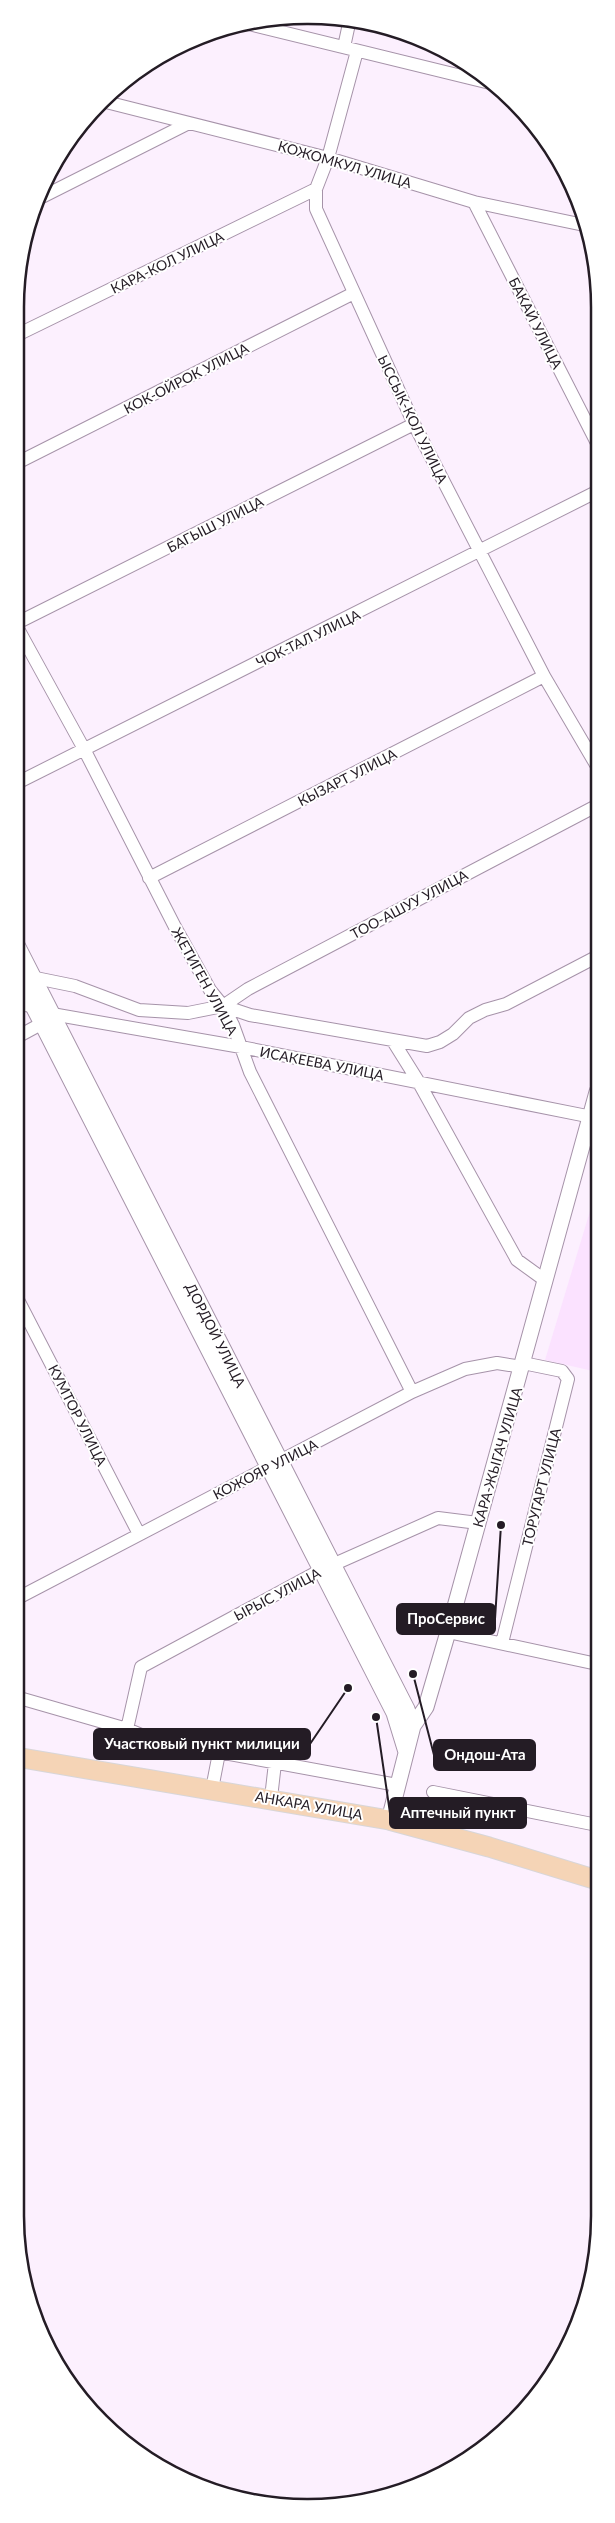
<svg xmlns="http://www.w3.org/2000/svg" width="615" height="2523" viewBox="0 0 615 2523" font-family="Lato,sans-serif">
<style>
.built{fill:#fbe2ff}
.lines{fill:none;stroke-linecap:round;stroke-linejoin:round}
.minor-casing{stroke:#a693a9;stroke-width:14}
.tertiary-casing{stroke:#a693a9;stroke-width:17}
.primary-casing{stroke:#d8d6d8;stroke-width:21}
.minor{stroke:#fff;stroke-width:12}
.tertiary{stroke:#fff;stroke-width:15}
.primary{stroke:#f5d4b6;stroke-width:19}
.labels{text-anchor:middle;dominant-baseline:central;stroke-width:4;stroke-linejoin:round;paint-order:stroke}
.street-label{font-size:14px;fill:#241c25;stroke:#fff}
.rim{fill:none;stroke:#241c25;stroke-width:2.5}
.leader{fill:none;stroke:#241c25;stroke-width:2}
.callout-dot{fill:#241c25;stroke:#fff;stroke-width:2}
.callout{fill:#241c25;stroke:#241c25;stroke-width:2}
.callout-label{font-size:15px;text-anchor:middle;font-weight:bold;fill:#fff}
</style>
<rect width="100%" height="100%" fill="#fcf0fe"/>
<path class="built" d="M597 1188V1372L545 1360Z"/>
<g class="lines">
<g class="minor-casing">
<path id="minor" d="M249 24 490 83
M344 47 350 19
M357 51 328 158 316 189V209L414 424 544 676 598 768
M106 102 328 158 474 202 584 225
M42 197 189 123
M474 202 598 445
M17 335 316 189
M17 463 354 293
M17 623 414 424
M17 627 84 749 175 927 210 990 223 1006 233 1025 250 1072 412 1392
M17 783 598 491
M149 878 544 676
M26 976 75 986 139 1010 188 1013 223 1006 250 1015 427 1046 440 1042 453 1034 469 1018 485 1010 506 1004 598 956
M17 1004 33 1006 52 1014 241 1047 597 1118
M223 1006 248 989 598 805
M17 1037 41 1024
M393 1041 418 1081 517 1260 546 1281
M16 1296 139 1534
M16 1599 412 1392 465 1369 497 1363 522 1367
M448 1632 597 1664
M502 1643 568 1379 562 1371 523 1363
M16 1697 127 1729 153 1740 397 1785
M127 1729 141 1667 321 1570 438 1518 478 1523
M212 1789 219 1753
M433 1792 597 1825
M271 1798 275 1763"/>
</g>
<g class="tertiary-casing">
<path id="tertiary" d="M17 945 407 1709 413 1726
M17 975 394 1713 406 1752
M389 1820 413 1726 426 1707 448 1632 597 1092"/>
</g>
<g class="primary-casing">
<path id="primary" d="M16 1757 389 1820 489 1847 597 1880"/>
</g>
<use href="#minor" class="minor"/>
<use href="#tertiary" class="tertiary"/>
<use href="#primary" class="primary"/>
</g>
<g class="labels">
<g class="street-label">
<text transform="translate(345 164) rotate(16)">КОЖОМКУЛ УЛИЦА</text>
<text transform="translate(167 262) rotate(-26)">КАРА-КОЛ УЛИЦА</text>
<text transform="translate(536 323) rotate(63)">БАКАЙ УЛИЦА</text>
<text transform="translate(186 378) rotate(-27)">КОК-ОЙРОК УЛИЦА</text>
<text transform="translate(413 419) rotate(64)">ЫССЫК-КОЛ УЛИЦА</text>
<text transform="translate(215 524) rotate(-27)">БАГЫШ УЛИЦА</text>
<text transform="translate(308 638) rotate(-26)">ЧОК-ТАЛ УЛИЦА</text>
<text transform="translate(347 777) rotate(-27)">КЫЗАРТ УЛИЦА</text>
<text transform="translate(409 904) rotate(-28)">ТОО-АШУУ УЛИЦА</text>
<text transform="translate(205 981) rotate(61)">ЖЕТИГЕН УЛИЦА</text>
<text transform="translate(322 1063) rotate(11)">ИСАКЕЕВА УЛИЦА</text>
<text transform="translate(216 1335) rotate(63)">ДОРДОЙ УЛИЦА</text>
<text transform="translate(78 1415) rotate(63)">КУМТОР УЛИЦА</text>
<text transform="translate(497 1457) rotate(-74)">КАРА-ЖЫГАЧ УЛИЦА</text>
<text transform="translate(265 1469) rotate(-27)">КОЖОЯР УЛИЦА</text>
<text transform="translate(541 1487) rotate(-76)">ТОРУГАРТ УЛИЦА</text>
<text transform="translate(277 1594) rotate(-28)">ЫРЫС УЛИЦА</text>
<text transform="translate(309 1805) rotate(10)">АНКАРА УЛИЦА</text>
</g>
</g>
<path d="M0 0H615V2523H0ZM307 24H308A283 283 0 0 1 591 307V2216A283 283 0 0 1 308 2499H307A283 283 0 0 1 24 2216V307A283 283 0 0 1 307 24Z" fill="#fff" fill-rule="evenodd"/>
<path class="rim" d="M307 24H308A283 283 0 0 1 591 307V2216A283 283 0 0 1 308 2499H307A283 283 0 0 1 24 2216V307A283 283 0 0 1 307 24Z"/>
<path class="leader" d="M501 1525L495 1619M348 1688L310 1744M413 1674L434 1755M376 1717L390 1813"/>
<g class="callout-dot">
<circle cx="501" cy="1525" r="5"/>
<circle cx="348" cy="1688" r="5"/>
<circle cx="413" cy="1674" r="5"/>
<circle cx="376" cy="1717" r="5"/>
</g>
<g class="callout">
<rect x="397" y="1604" width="98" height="30" rx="5"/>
<rect x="94" y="1729" width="216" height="30" rx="5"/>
<rect x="434" y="1740" width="101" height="30" rx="5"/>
<rect x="390" y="1798" width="136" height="30" rx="5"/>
</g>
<g class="callout-label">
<text x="446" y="1624">ПроСервис</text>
<text x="202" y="1749">Участковый пункт милиции</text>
<text x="485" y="1760">Ондош-Ата</text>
<text x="458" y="1818">Аптечный пункт</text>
</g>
</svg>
